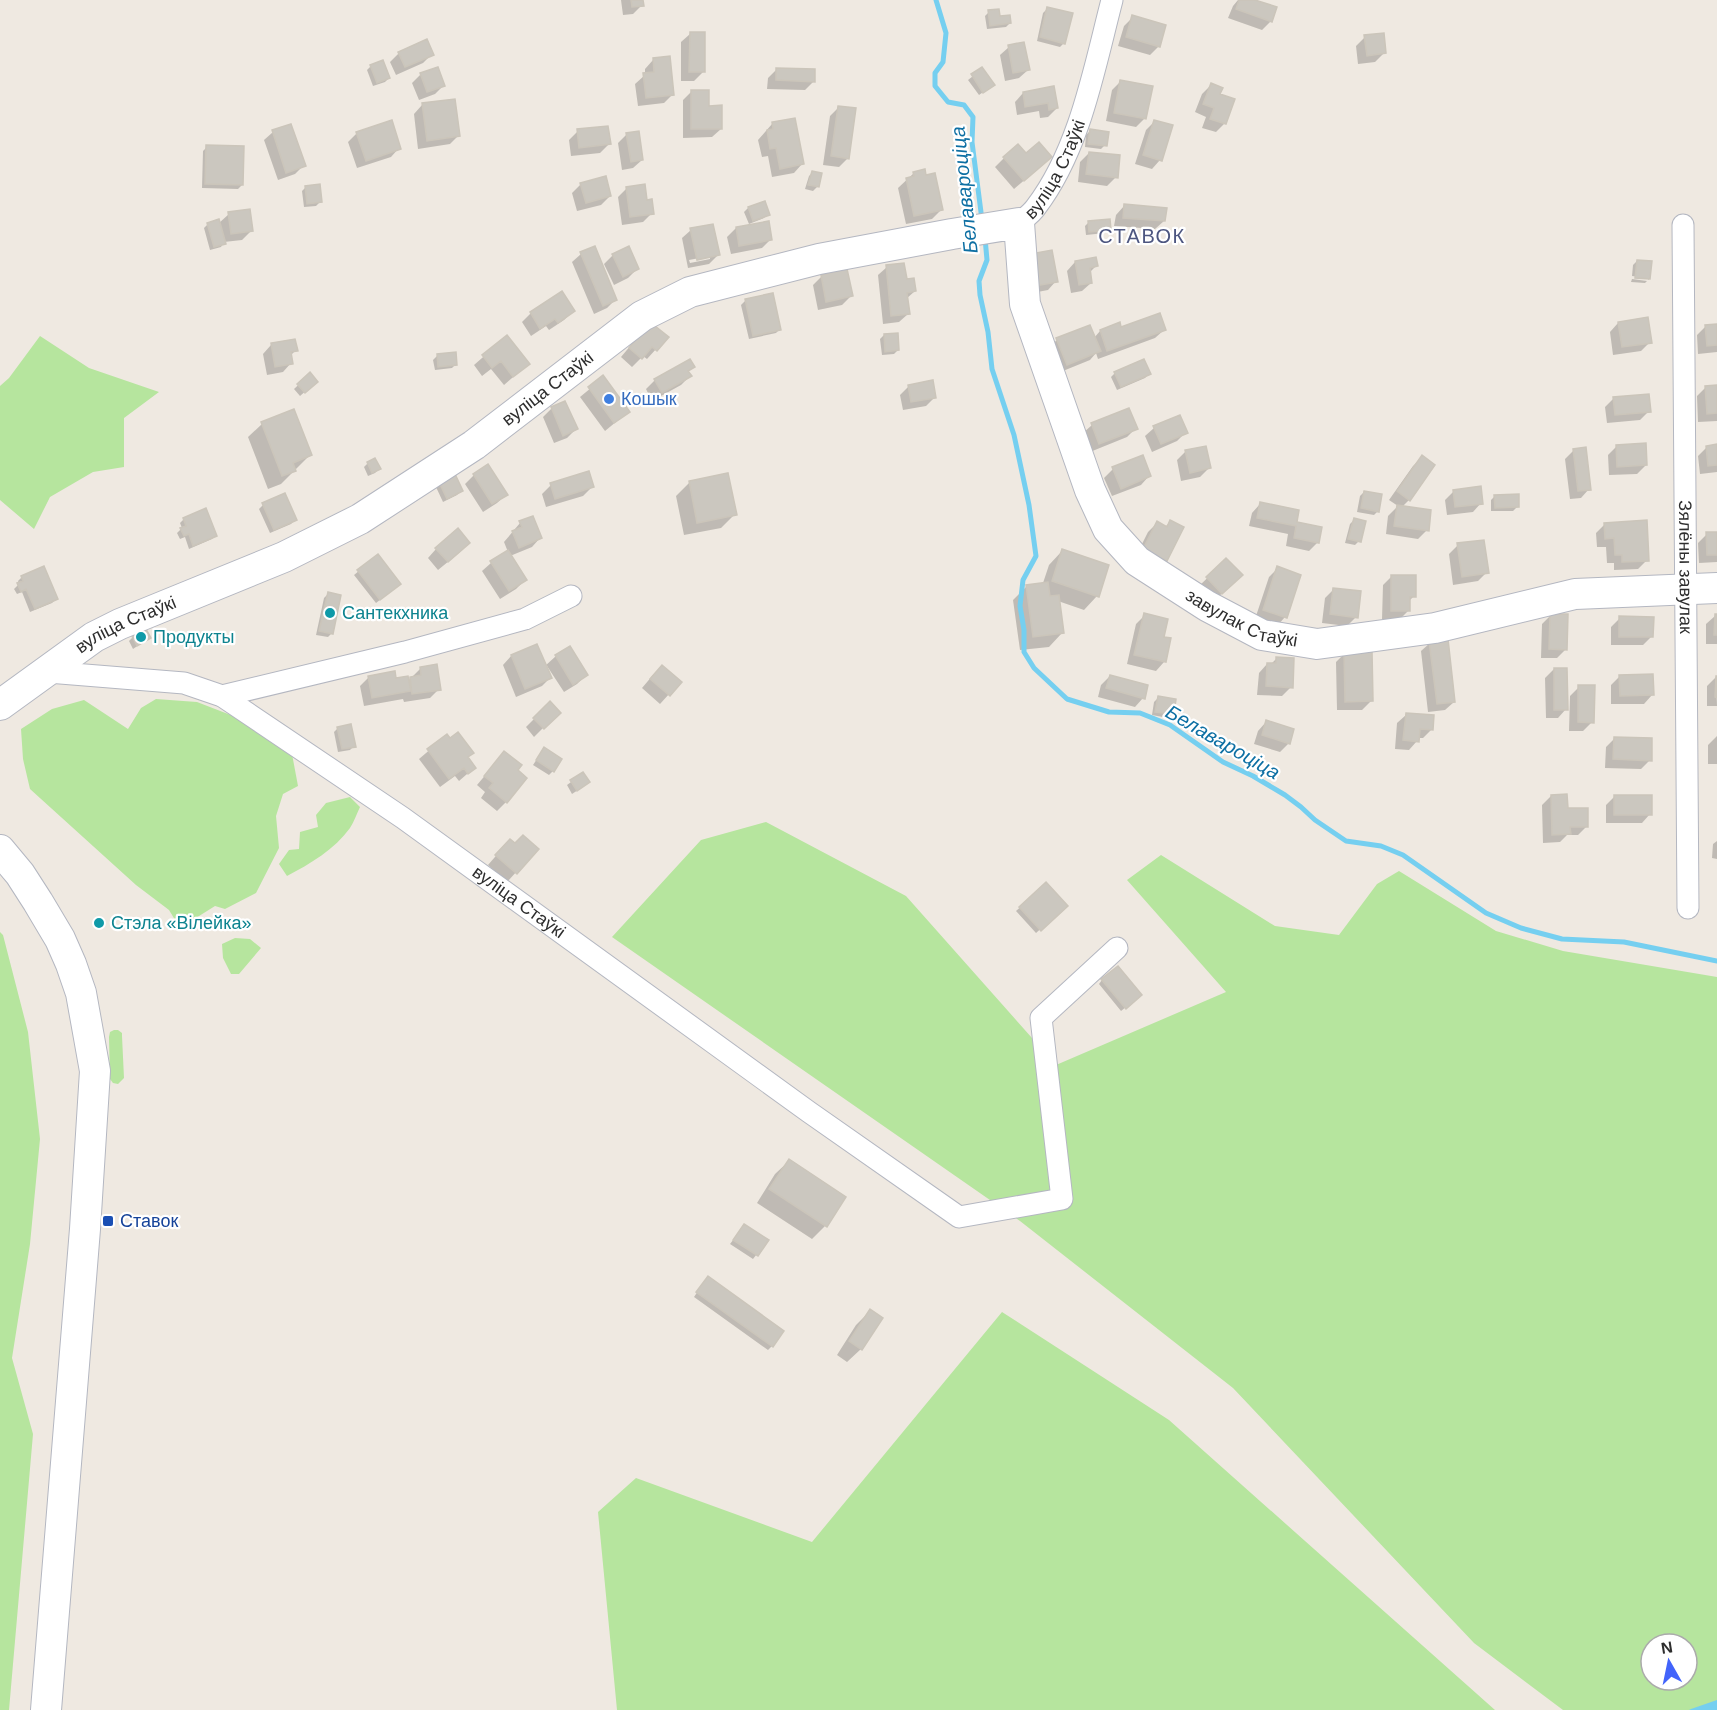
<svg xmlns="http://www.w3.org/2000/svg" width="1717" height="1710" viewBox="0 0 1717 1710" font-family="Arial,sans-serif">
<style>
.green{fill:#b6e59e;fill-rule:evenodd}
.water{fill:#75cff0}
.shadow{fill:#0003;fill-rule:evenodd}
.lines{fill:none;stroke-linecap:round;stroke-linejoin:round}
.stream{stroke:#75cff0;stroke-width:5}
.building{fill:#cbc7bf;stroke:#cbc5ba;stroke-width:1.5}
.street-casing{stroke:#b4b7c1;stroke-width:23}
.secondary-casing{stroke:#b4b7c1;stroke-width:32}
.street{stroke:#fff;stroke-width:21}
.secondary{stroke:#fff;stroke-width:30}
.shop-dot{fill:#3f7fe0;stroke:#fff;stroke-width:2}
.culture-dot{fill:#0f9aa8;stroke:#fff;stroke-width:2}
.transit-dot{fill:#1a4fb4;stroke:#fff;stroke-width:2}
.labels{text-anchor:middle;dominant-baseline:central;stroke-width:4.5;stroke-linejoin:round;paint-order:stroke}
.street-label{font-size:18px;fill:#2e2e2e;stroke:#fff}
.shop-label{font-size:18px;fill:#366cbe;stroke:#fff;text-anchor:start}
.culture-label{font-size:18px;fill:#0d838f;stroke:#fff;text-anchor:start}
.transit-label{font-size:18px;fill:#164399;stroke:#fff;text-anchor:start}
.water-label{font-size:20px;font-style:italic;fill:#0d6fa3;stroke:#fff}
.neighbourhood-label{font-size:20px;letter-spacing:1.5px;fill:#4d5680;stroke:#fff}
</style>
<rect width="100%" height="100%" fill="#efe9e1"/>
<path class="green" d="M40 336 89 368 159 392 124 418V467L93 472 50 497 34 529 0 500V386L9 378Z
M156 699 197 702 241 719 292 754 298 786 283 794 276 816 279 848 256 893 225 909 215 906 180 928 169 910 136 885 30 789 23 759 21 729 52 709 84 700 128 729 141 708Z
M350 797 360 807C357 813 354 822 350 828 335 849 310 864 287 876L279 864 289 850 299 849 300 832 318 827 316 815 326 803Z
M766 822 906 896 1056 1065 1226 992 1127 880 1161 855 1275 926 1339 935 1377 884 1399 871 1496 931 1563 951 1717 977V1710H1563L1474 1643 1233 1388 1020 1221 612 937 701 840ZM1651 1644H1687V1680H1651Z
M0 932 3 935 28 1032 40 1139 30 1244 12 1358 33 1434 9 1710H0Z
M235 938 250 939 261 948 239 974H231L223 958 222 944Z
M114 1030H118L122 1033V1036L124 1078 118 1084 113 1083 110 1079 109 1037 110 1032Z
M1002 1312 1169 1420 1495 1710H617L598 1512 636 1478 812 1542Z"/>
<path class="water" d="M1717 1700V1710H1689L1691 1709Z"/>
<path class="shadow" d="M621 0H642V5L633 14 623 15Z
M1238 0H1251L1271 21 1262 30 1228 18 1233 6Z
M1047 9 1064 43 1060 47 1037 41 1043 13Z
M989 12 998 18 1010 23 1006 27 987 29 985 16Z
M1133 17 1159 46 1150 55 1118 46 1124 26Z
M690 34 703 72 694 81H681V42Z
M1365 37 1384 53 1375 62 1358 64 1356 46Z
M1009 47 1028 70 1019 78 1005 81 1000 55Z
M399 53 432 54 423 63 396 75 390 62Z
M653 60 673 94 664 103 638 106 635 84 645 75V69Z
M371 66 389 78 385 82 373 86 367 70Z
M777 69 814 81 805 90 767 89 768 78Z
M982 69 989 88 979 95 968 80Z
M421 74 444 85 435 94 419 100 412 83Z
M1121 81 1145 118 1136 127 1106 121 1112 90Z
M1211 85 1218 95 1233 100 1224 124 1216 132 1202 128 1206 117 1195 112 1202 94Z
M1053 88 1057 108 1048 117 1040 118 1039 111 1017 115 1015 102 1023 93Z
M692 91 721 129 712 137 683 138V100Z
M422 105 458 136 450 144 418 149 414 114Z
M839 107 848 158 839 167 823 165 830 116Z
M1154 122 1160 160 1152 169 1135 164 1146 130Z
M772 124 802 164 794 173 772 177 768 156 762 157 758 140Z
M578 131 609 144 600 153 571 156 569 140Z
M1090 131 1105 145 1101 149 1085 147 1086 135Z
M273 132 304 165 295 174 278 180 264 140Z
M357 133 399 148 391 157 357 168 348 142Z
M627 134 642 160 633 168 622 170 618 143Z
M207 147 242 185 238 189 202 188 203 151Z
M1089 153 1116 177 1107 186 1078 182 1080 162Z
M1026 155 1041 166 1014 189 995 167 1004 158Z
M813 172 817 187 813 191 805 189 809 176Z
M914 173 941 210 932 219 906 224 898 188Z
M581 184 610 196 601 205 577 211 572 193Z
M306 187 320 202 316 206 304 207 302 191Z
M627 188 645 201 652 213 643 222 622 225 618 197Z
M1124 206 1164 221 1155 229 1114 226 1116 215Z
M748 208 768 214 764 218 749 224 744 212Z
M229 214 251 231 242 240 224 242 221 247 210 250 204 228 208 224 219 223Z
M1089 222 1109 229 1105 233 1086 235 1085 226Z
M736 228 771 239 762 248 731 254 727 237Z
M691 230 718 255 709 264 688 268 682 238ZM710 256V259L690 263 689 260Z
M1051 252 1056 281 1048 290 1027 294Z
M581 254 616 299 607 308 594 314 572 262Z
M613 255 637 269 628 278 614 285 604 264Z
M1637 261 1649 279 1648 280V278L1632 276 1633 265Z
M1075 262 1096 266 1089 273 1091 283 1082 291 1071 293 1067 271Z
M887 267 915 291 906 299 908 314 899 322 883 324 878 275Z
M822 276 851 296 842 305 818 310 813 285Z
M1632 279 1647 281 1645 283 1631 282Z
M561 294 573 311 564 320 549 330 546 326 531 336 522 322 530 314Z
M772 295 780 329 776 333 749 339 741 305 745 301Z
M1618 323 1650 342 1641 351 1613 355 1610 332Z
M1717 325V352L1698 354 1697 335 1706 326Z
M1120 329 1164 330 1155 338 1098 359 1096 353 1090 360 1058 373 1048 348 1057 340 1094 338 1100 331Z
M642 332 667 337 647 359 643 356 632 367 621 357Z
M884 335 898 350 894 354 882 355 880 339Z
M506 337 528 364 504 385 491 369 482 376 474 365Z
M271 345 296 350 290 356 291 363 283 372 267 375 263 354Z
M437 356 456 364 452 368 435 370 433 360Z
M690 361 693 367 688 372 690 376 681 385 652 401 646 389 655 380Z
M1115 373 1149 374 1145 378 1117 390 1111 377Z
M310 374 316 382 300 396 294 389Z
M603 378 628 412 605 431 580 397Z
M909 386 935 397 926 406 903 410 900 395Z
M1706 387H1717V421L1698 422 1697 396Z
M1614 398 1649 411 1640 420 1607 423 1605 407Z
M552 408 576 429 567 438 554 443 543 417Z
M262 424 310 455 281 484 268 489 248 437Z
M1092 425 1136 428 1127 437 1090 452 1083 433Z
M1154 428 1186 432 1177 441 1152 452 1145 436Z
M1717 446V472L1700 474 1698 456 1707 447Z
M1616 447 1646 465 1637 474 1609 475 1608 455Z
M1574 450 1589 489 1581 498 1570 499 1565 459Z
M1186 451 1209 468 1200 477 1181 481 1177 460Z
M1422 457 1409 500 1401 508 1427 530 1418 539 1386 534 1388 516 1398 506 1389 500 1413 466Z
M368 463 379 469 375 473 368 476 364 467Z
M1113 469 1149 476 1141 485 1112 496 1104 478Z
M474 475 506 495 497 503 483 512 465 484Z
M690 482 735 514 721 528 684 535 676 496Z
M440 483 461 491 457 495 443 502 436 487Z
M551 485 592 487 583 496 546 507 542 494Z
M1454 491 1481 503 1473 512 1447 515 1445 500Z
M1364 492 1378 511 1374 515 1357 512 1360 496Z
M1495 496 1517 507 1513 511H1491V500Z
M1260 504 1295 523 1318 542 1309 551 1286 546 1288 534 1249 526 1252 513Z
M263 505 295 520 291 524 270 533 259 509Z
M184 519 216 535 212 539 189 549 185 537 180 539 177 533 182 528 180 523Z
M1354 520 1359 541 1355 545 1345 543 1350 524Z
M1170 522 1182 528 1166 560 1157 569 1135 558 1148 532 1157 523 1165 527Z
M520 523 540 538 532 547 510 556 525 580 516 589 500 599 482 571 491 563 508 552 504 542Z
M1605 524 1647 560 1638 569 1614 570V563H1607L1606 547H1597L1596 533Z
M1717 533V562L1699 563 1698 543 1707 534Z
M1458 545 1487 572 1478 581 1453 585 1449 554Z
M436 549 460 552 438 570 428 558Z
M1062 551 1097 596 1084 610 1058 601 1062 633 1049 647 1020 650 1013 600 1027 586 1043 583 1049 565Z
M377 556 395 588 376 603 354 575Z
M1226 560 1241 575 1213 602 1198 587Z
M1278 568 1285 617 1277 626 1255 619 1269 577Z
M1392 576 1414 596 1409 601V610L1400 619H1382L1383 585Z
M22 577 56 599 52 603 30 612 22 592 17 594 14 589 19 584 18 581Z
M1334 589 1356 617 1347 626 1322 623 1325 598Z
M328 594 332 633 328 637 316 635 324 598Z
M1145 615 1162 638 1169 640 1164 662 1156 671 1127 664 1136 624Z
M1551 615 1566 649 1557 658H1541L1542 624Z
M1715 616H1717V644H1706V624Z
M1620 618 1652 636 1643 645H1611V627Z
M133 637 149 638 133 649 129 641Z
M1430 643 1454 702 1445 710 1428 712 1421 651Z
M537 646 545 666 556 656 569 648 586 675 577 684 564 692 547 666H546L550 678 542 686 516 697 503 665 511 656Z
M1345 653 1371 701 1362 710H1337L1336 662Z
M1277 658 1291 687 1282 696 1257 695 1259 673 1267 664H1271Z
M421 668 439 689 430 698 404 702 403 699 364 706 360 686 369 677 409 680Z
M1554 669 1566 709 1558 718H1546L1545 678Z
M653 675 680 682 660 704 642 688Z
M1110 676 1143 698 1135 707 1098 697 1101 685Z
M1620 676 1652 695 1644 704H1611V685Z
M1716 677 1717 706H1707V686Z
M1579 687 1592 722 1583 731H1569L1570 696Z
M1158 698 1172 714 1168 718 1152 715 1154 702Z
M550 703 559 712 534 737 526 727Z
M1406 715 1432 729 1423 738H1418L1417 741 1409 750 1395 749 1397 723Z
M1266 722 1289 743 1280 752 1254 744 1258 731Z
M338 728 354 746 350 750 338 752 334 732Z
M446 736 474 768 459 781 455 776 440 787 419 759Z
M1717 736V764H1708V745Z
M1615 738 1650 760 1641 769 1605 768 1606 747Z
M504 753 506 802 497 811 481 798 485 792 477 785Z
M541 753 553 771 549 775 533 765Z
M582 774 584 786 572 794 567 785Z
M1551 796 1587 826 1578 835H1567L1560 842 1543 843 1542 805Z
M1615 796 1650 814 1642 823H1606V805Z
M1717 841V859L1712 858 1713 844Z
M514 845 537 849 507 882 488 865 501 850Z
M1046 884 1066 906 1036 933 1016 911Z
M1102 980 1136 999 1121 1011 1099 984Z
M789 1161 825 1226 812 1239 757 1203 775 1174Z
M744 1226 767 1241 753 1259 730 1244Z
M704 1282 772 1346 768 1350 694 1297Z
M870 1311 861 1349 847 1362 837 1355 856 1325Z"/>
<g class="lines">
<path class="stream" d="M936 0 946 33 943 62 935 73V86L948 102 964 105 973 117 972 142 982 220
M985 238 987 260 979 281 980 295 988 332 992 369 1014 435 1029 505 1036 556 1023 580 1020 606 1024 630V652L1034 668 1067 699 1109 712 1140 713 1170 725 1223 762 1253 776 1285 795 1301 807 1315 820 1346 841 1381 846 1403 855 1486 913 1521 928 1562 939 1624 942 1717 961"/>
</g>
<path class="building" d="M631 0H643L644 6 632 7Z
M1239 0H1255L1277 7 1272 22 1236 9Z
M1047 7 1073 13 1065 44 1040 37Z
M999 9 1000 16 1010 15 1011 23 990 26 988 10Z
M1132 15 1166 25 1160 47 1126 37Z
M690 32H705V72H689Z
M1384 33 1386 53 1367 56 1364 35Z
M427 39 434 55 405 67 398 52Z
M1024 42 1030 70 1013 73 1008 45Z
M670 56 674 95 646 98 643 73 654 72 653 58Z
M383 60 390 78 377 83 370 65Z
M438 67 445 86 427 92 420 73Z
M982 67 995 85 983 93 971 74Z
M776 68 815 69V82L776 80Z
M1120 80 1153 86 1146 119 1114 113Z
M1211 83 1223 88 1220 94 1235 99 1226 124 1210 119 1214 108 1203 104Z
M1054 86 1058 108 1049 110 1048 103 1025 107 1023 92Z
M691 90H709V106L722 105V129H691Z
M455 99 460 136 427 141 422 103Z
M838 106 856 108 849 159 831 156Z
M795 118 804 164 780 169 776 148 770 149 767 130 773 129 772 122Z
M392 120 401 149 366 161 356 132Z
M1154 120 1173 125 1162 161 1143 155Z
M291 124 306 166 286 173 272 130Z
M608 126 611 144 579 148 577 129Z
M1090 129 1109 132 1107 146 1088 144Z
M639 131 643 160 631 162 626 133Z
M1039 142 1052 157 1024 181 1003 157 1018 144 1026 153Z
M206 145 244 146 243 185 205 184Z
M1089 152 1120 155 1118 178 1086 174Z
M925 169 926 175 935 173 943 210 914 216 906 178 914 176 913 172Z
M812 171 822 173 819 187 808 185Z
M606 176 611 196 586 203 580 183Z
M320 184 322 202 307 204 305 186Z
M645 184 647 200 652 199 654 214 630 217 626 187Z
M765 201 770 215 753 221 748 207Z
M1124 204 1167 208 1165 221 1123 218Z
M250 209 253 231 231 234 228 212Z
M219 219 226 244 214 247 207 223Z
M1110 219 1111 230 1089 232 1088 221Z
M769 221 772 240 739 246 736 227Z
M713 224 720 255 697 260 690 228Z
M595 246 617 300 603 306 580 252Z
M629 246 639 269 623 277 612 254Z
M1052 250 1058 282 1035 286 1030 254Z
M1096 257 1098 266 1090 268 1092 283 1079 285 1075 261Z
M1637 260 1652 261 1650 279 1635 278Z
M904 263 907 279 914 278 916 291 907 293 910 314 891 316 886 265Z
M847 269 853 296 826 302 821 275Z
M562 291 575 311 558 323 555 319 540 329 530 312Z
M773 293 781 330 753 336 745 299Z
M1160 313 1166 330 1107 351 1100 330 1120 322 1121 327Z
M1648 317 1652 343 1622 347 1618 322Z
M650 322 669 337 657 351 652 347 642 359 629 348Z
M1717 324V345L1707 346 1705 325Z
M1090 325 1101 351 1067 365 1056 338Z
M898 333 899 350 885 352 884 334Z
M507 335 530 364 513 377 501 361 492 368 482 355Z
M295 339 298 351 291 352 293 364 275 367 271 343Z
M456 352 457 365 438 367 437 354Z
M690 359 695 367 688 371 692 376 662 393 654 379Z
M1144 359 1151 374 1121 387 1114 372Z
M310 372 318 382 305 393 297 384Z
M603 375 630 412 614 423 588 387Z
M933 380 936 398 911 402 908 385Z
M1717 385V413L1707 414 1705 386Z
M1649 394 1651 412 1615 415 1613 397Z
M565 401 578 429 563 436 551 407Z
M1129 408 1138 429 1099 444 1091 423Z
M294 409 312 455 293 463 296 471 282 476 261 422Z
M1180 415 1188 433 1161 444 1153 426Z
M1646 443 1647 465 1617 467 1616 445Z
M1717 444V465L1708 466 1706 446Z
M1206 446 1211 468 1190 473 1185 450Z
M1586 447 1591 490 1578 491 1573 449Z
M1143 455 1151 476 1121 489 1112 467Z
M1422 455 1435 465 1410 501 1397 491Z
M375 458 381 469 372 473 367 462Z
M488 464 508 495 492 504 473 474Z
M589 471 594 487 555 499 550 483Z
M728 473 737 515 697 523 689 481Z
M455 474 463 491 447 499 439 482Z
M1481 486 1483 504 1455 507 1453 490Z
M1364 491 1382 494 1379 512 1361 508Z
M285 493 297 520 274 530 262 503Z
M1519 494V507L1495 508 1494 495Z
M1260 502 1299 510 1297 522 1322 527 1319 543 1294 538 1296 526 1257 518Z
M1397 505 1431 510 1429 531 1394 526Z
M206 508 217 536 193 546 189 534 184 536 180 528 186 526 183 518Z
M533 516 542 538 519 548 512 531 522 527 519 521Z
M1354 518 1366 521 1361 542 1348 539Z
M1170 520 1184 527 1167 561 1143 549 1157 521 1167 527Z
M1647 520 1649 561 1622 562V555H1615L1614 538 1605 539 1604 523Z
M458 528 470 543 448 562 435 548Z
M1706 532H1717V555H1707Z
M1484 540 1489 573 1462 577 1457 543Z
M1062 549 1109 565 1099 597 1052 581Z
M508 550 527 580 509 591 490 561Z
M378 554 401 584 380 600 357 570Z
M1226 558 1243 575 1222 594 1206 577Z
M44 566 58 599 35 609 26 589 21 592 17 583 23 581 21 576Z
M1277 566 1301 575 1287 618 1263 610Z
M1391 575H1416V597H1410V611H1391Z
M1048 582 1050 596 1059 595 1064 633 1033 637 1026 585Z
M1333 588 1361 591 1358 618 1330 614Z
M328 592 341 595 333 634 319 631Z
M1144 613 1168 619 1164 637 1171 638 1166 662 1134 655Z
M1550 614H1568L1567 650 1549 649Z
M1715 614H1717V635H1714Z
M1619 616 1654 617 1653 637H1619Z
M146 629 151 638 137 646 132 636Z
M1448 639 1455 702 1437 704 1429 641Z
M537 644 552 678 525 689 511 655Z
M570 646 588 675 573 685 555 655Z
M1372 651 1373 701 1345 702 1344 652Z
M1276 657 1294 658 1293 688 1266 686 1267 663H1276Z
M437 664 441 690 412 694 410 677 421 675 420 667Z
M662 665 682 682 670 696 650 679Z
M1554 668H1567L1568 710H1554Z
M395 671 396 678 408 676 411 691 372 698 368 676Z
M1653 674 1654 695 1620 696 1619 675Z
M1110 675 1148 685 1145 699 1106 688Z
M1716 676H1717V698L1715 697Z
M1578 685H1595L1594 723 1578 722Z
M1158 696 1176 699 1174 714 1155 712Z
M550 701 561 713 544 729 533 718Z
M1406 713 1434 715 1433 730 1420 729 1419 742 1403 740Z
M1266 720 1294 729 1290 744 1262 735Z
M351 724 356 747 342 749 337 727Z
M458 732 474 753 468 757 476 768 468 774 464 768 449 779 427 749 447 734 450 738Z
M1614 737 1652 738V761L1613 759Z
M544 747 562 759 554 772 536 760Z
M504 751 522 765 518 770 527 778 507 803 489 788 493 783 484 776Z
M583 772 590 782 577 791 570 780Z
M1567 794 1568 808H1588V827H1570L1571 834 1552 835 1551 795Z
M1614 795H1652V815H1614Z
M523 835 539 849 517 874 495 855 510 839 515 843Z
M1046 882 1068 906 1041 931 1019 907Z
M1118 966 1142 995 1126 1009 1101 979Z
M789 1159 846 1197 827 1227 769 1189Z
M744 1224 769 1240 758 1256 733 1240Z
M708 1276 784 1331 773 1347 696 1292Z
M870 1309 883 1318 862 1350 849 1341Z"/>
<g class="lines">
<g class="street-casing">
<g id="street">
<path id="s1" d="M1019 223C1025 218 1032 213 1036 207 1080 149 1094 69 1112 0"/>
<path id="s2" d="M1683 225 1688 908"/>
<path id="s3" d="M48 672 184 683 222 696 403 818 809 1112 959 1217 1062 1199 1041 1018 1117 948"/>
<path d="M222 696 405 652 525 619 571 596"/>
</g>
</g>
<g class="secondary-casing">
<g id="secondary">
<path id="s4" d="M0 705 94 637 120 624 284 557 360 519 474 445 642 316 690 292 819 259 952 234 1019 223 1025 304 1090 490 1108 529 1137 561 1207 606 1262 635 1317 644 1435 628 1575 594 1717 588"/>
<path d="M0 850 20 874 38 902 60 939 71 964 81 993 95 1071 85 1229 46 1710"/>
</g>
</g>
<use href="#street" class="street"/>
<use href="#secondary" class="secondary"/>
</g>
<circle class="shop-dot" cx="609" cy="399" r="6"/>
<g class="culture-dot">
<circle cx="330" cy="613" r="6"/>
<circle cx="141" cy="637" r="6"/>
<circle cx="99" cy="923" r="6"/>
</g>
<rect class="transit-dot" x="102" y="1215" width="12" height="12" rx="3"/>
<g class="labels">
<g class="street-label">
<text stroke="none"><textPath href="#s1" startOffset="66">вуліца Стаўкі</textPath></text>
<text stroke="none"><textPath href="#s4" startOffset="636">вуліца Стаўкі</textPath></text>
<text stroke="none"><textPath href="#s2" startOffset="342">Зялёны завулак</textPath></text>
<text stroke="none"><textPath href="#s4" startOffset="1630">завулак Стаўкі</textPath></text>
<text stroke="none"><textPath href="#s4" startOffset="150">вуліца Стаўкі</textPath></text>
<text stroke="none"><textPath href="#s3" startOffset="538">вуліца Стаўкі</textPath></text>
</g>
<g class="shop-label">
<text x="621" y="399">Кошык</text>
</g>
<g class="culture-label">
<text x="342" y="613">Сантекхника</text>
<text x="153" y="637">Продукты</text>
<text x="111" y="923">Стэла «Вілейка»</text>
</g>
<g class="transit-label">
<text x="120" y="1221">Ставок</text>
</g>
<g class="water-label">
<text transform="translate(964 190) rotate(-96)">Белавароціца</text>
<text transform="translate(1223 742) rotate(30)">Белавароціца</text>
</g>
<g class="neighbourhood-label">
<text x="1142" y="236">СТАВОК</text>
</g>
</g>
<g transform="translate(1669 1662) rotate(351)"><circle r="28" fill="#ffffff" stroke="#ababab" stroke-width="1.5"/>
<path d="M0-4.5L10 22L0 15L-10 22Z" fill="#4264fb"/>
<text y="-9" font-size="16" font-weight="bold" text-anchor="middle" fill="#2e2e2e">N</text>
</g>
</svg>
